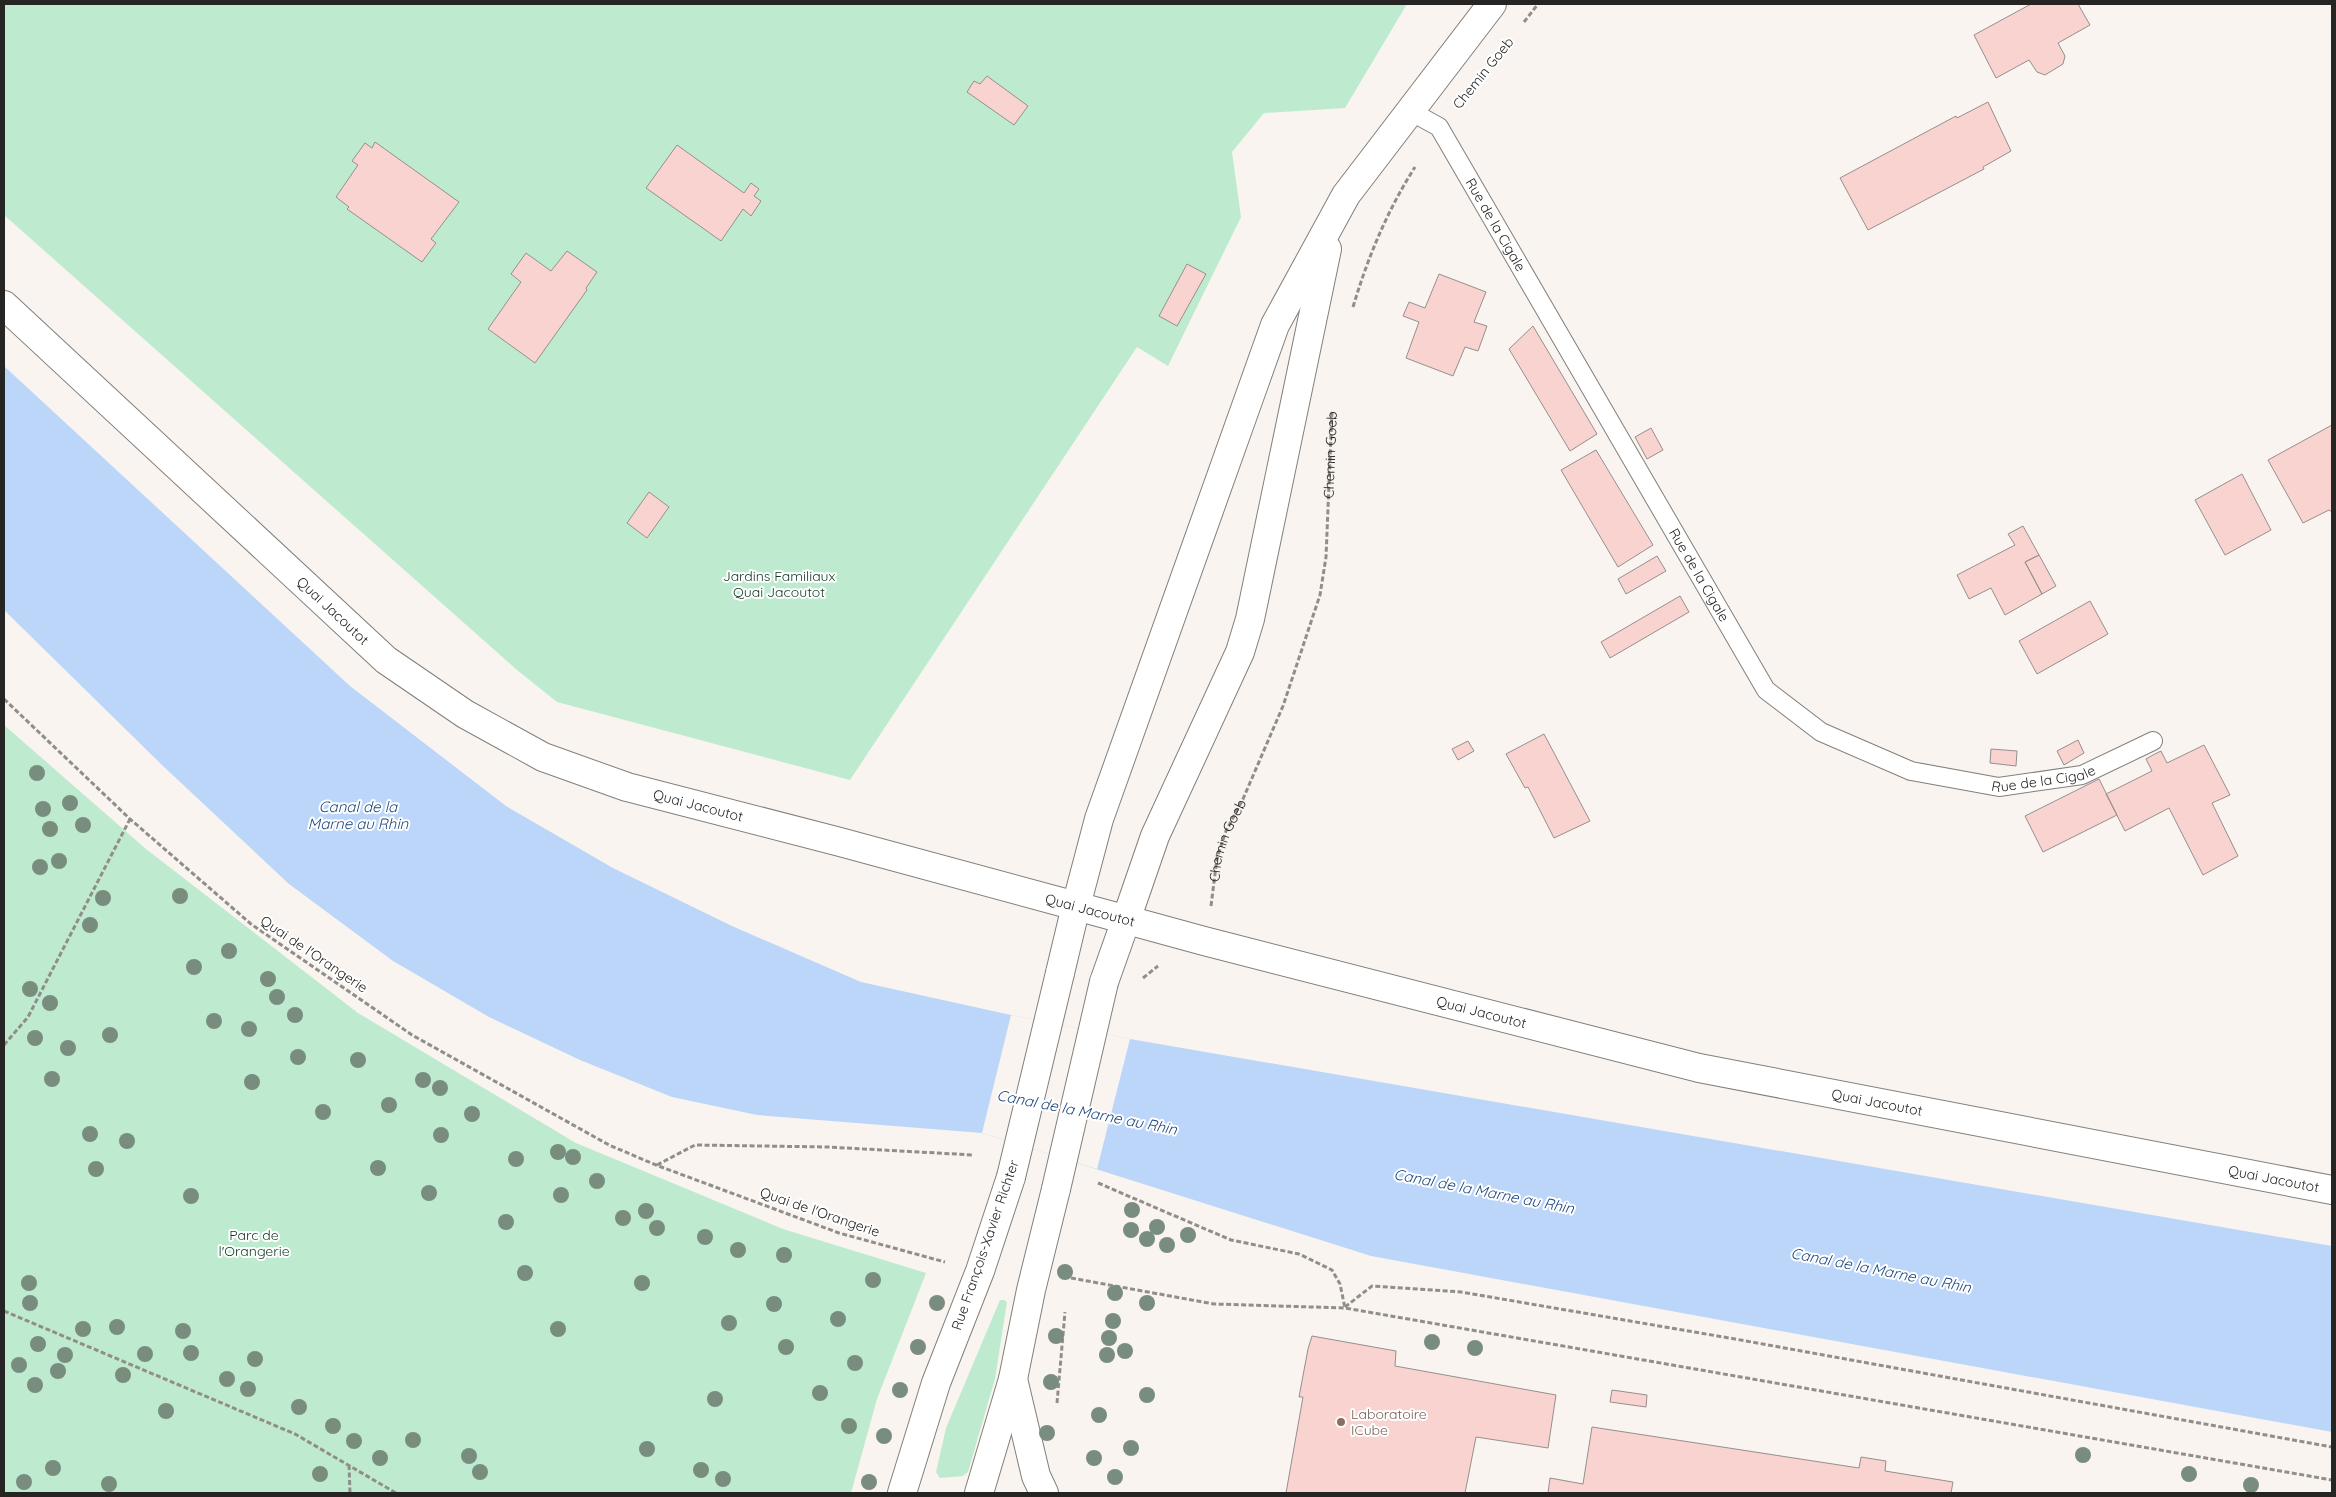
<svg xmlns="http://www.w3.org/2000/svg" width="2336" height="1497" viewBox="0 0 2336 1497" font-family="Quicksand,sans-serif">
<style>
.green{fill:#beebcf}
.water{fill:#bcd6fa}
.pier{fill:#f9f4ef}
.building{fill:#f8d3cf;stroke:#968f8e}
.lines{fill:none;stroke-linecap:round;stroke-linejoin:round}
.service-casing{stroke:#837f7a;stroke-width:20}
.minor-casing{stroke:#837f7a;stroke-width:30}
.secondary-casing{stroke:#837f7a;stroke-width:30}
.path{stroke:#918e8a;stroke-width:3;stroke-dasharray:5 2.5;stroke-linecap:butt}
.service{stroke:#fff;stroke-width:18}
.minor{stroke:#fff;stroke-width:28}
.secondary{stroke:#fff;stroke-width:28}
.secondary-bridge-casing{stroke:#837f7a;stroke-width:30;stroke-linecap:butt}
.secondary-bridge{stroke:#fff;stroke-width:28}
.tree{fill:#788d7e}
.education-dot{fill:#8d6e63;stroke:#fff;stroke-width:2}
.labels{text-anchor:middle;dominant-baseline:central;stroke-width:4;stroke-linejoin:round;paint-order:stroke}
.street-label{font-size:14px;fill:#272523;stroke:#fff}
.park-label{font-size:14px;fill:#0e3822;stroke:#fff}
.education-label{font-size:14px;fill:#785e54;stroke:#fff;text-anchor:start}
.water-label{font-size:15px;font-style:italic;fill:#20497e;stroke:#fff}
</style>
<rect width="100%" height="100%" fill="#f9f4ef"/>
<path class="green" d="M4 4H1407L1345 108 1264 113 1232 152 1241 217 1168 366 1137 347 850 780 557 702 517 670 4 215Z
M4 725 146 849 358 1013 576 1143 783 1229 926 1273 877 1399 851 1493H4Z
M1000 1300H1004L1007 1302 995 1379 968 1472 963 1476 940 1478 936 1472 946 1428Z"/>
<path class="water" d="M4 366 350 686 506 806 613 868 732 926 861 982 1011 1015 1130 1039 2332 1246V1432L1371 1256 982 1133 757 1115 672 1097 580 1060 489 1017 393 961 289 884 163 766 4 610Z"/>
<path class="pier" d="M1011 1015 1130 1039 1097 1169 982 1133Z"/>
<path class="building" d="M2031 4H2078L2090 25 2058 43 2065 56 2063 64 2045 75 2037 72 2029 60 1996 78 1974 35Z
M987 76 1028 106 1014 125 967 92 974 81 980 84Z
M1988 102 2011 151 1983 167 1984 169 1868 230 1840 178 1956 116 1957 118Z
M375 142 459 202 431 239 436 243 422 262 347 209 349 207 336 197 358 165 352 161 365 143 372 148Z
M677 145 744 193 751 183 759 189 754 196 761 201 751 216 743 209 721 241 646 188Z
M567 251 597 272 586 288 587 290 535 363 488 329 521 282 511 274 526 253 551 271Z
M1187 264 1206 274 1177 326 1159 316Z
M1439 274 1486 292 1474 322 1487 326 1478 351 1465 347 1453 376 1406 358 1419 322 1403 316 1409 302 1425 308Z
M1533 326 1597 434 1570 451 1509 349Z
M2332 425V512L2329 510 2303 523 2268 460Z
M1651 428 1663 450 1647 459 1635 437Z
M1596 450 1653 545 1618 567 1561 470Z
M2242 474 2271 530 2225 555 2195 500Z
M649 492 669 507 647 538 627 523Z
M2023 526 2039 555 2025 562 2042 594 2005 615 1991 588 1969 599 1957 575 2015 545 2008 534Z
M2039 555 2056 586 2042 594 2025 562Z
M1657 556 1666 571 1626 594 1618 579Z
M1680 596 1689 612 1610 658 1601 642Z
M2090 601 2108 634 2037 674 2019 641Z
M1544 734 1590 821 1554 838 1528 787 1525 788 1506 754Z
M2078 740 2084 753 2064 765 2057 751Z
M1468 741 1474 751 1458 760 1452 749Z
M2204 745 2230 795 2212 803 2238 856 2203 875 2169 808 2125 831 2106 794 2152 771 2146 759 2153 755 2161 751 2167 763Z
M1991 749 2017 751 2016 766 1990 763Z
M2099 779 2117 815 2043 852 2025 816Z
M1312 1336 1396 1351 1395 1366 1556 1395 1548 1448 1476 1437 1465 1493H1286L1303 1397H1299L1308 1349Z
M1612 1390 1647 1395 1646 1407 1610 1402Z
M1592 1427 1859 1468 1861 1457 1886 1461 1885 1471 1953 1482 1951 1493H1548L1550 1478 1583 1484Z"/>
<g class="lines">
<g class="service-casing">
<g id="service">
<path id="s2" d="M1410 111 1439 127 1766 690 1821 732 1911 771 1999 787 2082 775 2153 741"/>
</g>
</g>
<g class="minor-casing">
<g id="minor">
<path id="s3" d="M1492 4 1346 195 1275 325 1099 819 1076 906 1204 941 1699 1068 2332 1190"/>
<path d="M1126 920 1155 836 1240 652 1250 619 1327 249"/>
</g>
</g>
<g class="secondary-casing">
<g id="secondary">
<path id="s4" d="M4 305 386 660 465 714 543 757 627 787 840 842 1076 906 1060 973"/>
<path d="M1104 982 1126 920"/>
<path d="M1013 1379 1036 1476 1044 1493"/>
<path d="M902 1493 936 1383 980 1271 1011 1177"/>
<path d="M979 1493 1013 1379 1031 1290 1056 1189"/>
</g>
</g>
<g class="path">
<path d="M1524 22 1538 4"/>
<path d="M1353 307C1368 257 1387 211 1415 167"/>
<path d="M4 699 130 819 251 924 412 1035 609 1145 656 1165 839 1233 945 1262"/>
<path id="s1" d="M1211 906 1217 858 1226 831 1243 799 1283 706 1320 595 1326 557 1332 410"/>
<path d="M1143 978 1158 966"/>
<path d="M4 1045 28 1017 130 819"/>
<path d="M657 1165 695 1145 828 1147 973 1155"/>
<path d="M1098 1183 1231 1240 1299 1254 1332 1270 1340 1284 1345 1308"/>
<path d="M1071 1278 1214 1304 1345 1308 2332 1480"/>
<path d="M1345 1307 1372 1286 1461 1292 1735 1339 2332 1447"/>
<path d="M4 1311 295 1434 396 1493"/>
<path d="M1057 1403 1065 1312"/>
<path d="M349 1465 350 1493"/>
</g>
<use href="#service" class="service"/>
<use href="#minor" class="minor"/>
<use href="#secondary" class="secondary"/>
<g class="secondary-bridge-casing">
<path id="secondary-bridge" d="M1011 1177 1060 973
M1056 1189 1104 982"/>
</g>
<use href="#secondary-bridge" class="secondary-bridge"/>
</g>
<g class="tree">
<circle cx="37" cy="773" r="8"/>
<circle cx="70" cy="803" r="8"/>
<circle cx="43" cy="809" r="8"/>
<circle cx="83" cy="825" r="8"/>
<circle cx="50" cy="829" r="8"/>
<circle cx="59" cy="861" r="8"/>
<circle cx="40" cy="867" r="8"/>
<circle cx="180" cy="896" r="8"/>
<circle cx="103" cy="898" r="8"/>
<circle cx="90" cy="925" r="8"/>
<circle cx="229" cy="951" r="8"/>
<circle cx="194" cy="967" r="8"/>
<circle cx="268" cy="979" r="8"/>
<circle cx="30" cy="989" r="8"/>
<circle cx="277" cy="997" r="8"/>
<circle cx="50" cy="1003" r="8"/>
<circle cx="295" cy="1015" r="8"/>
<circle cx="214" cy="1021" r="8"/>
<circle cx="249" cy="1029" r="8"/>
<circle cx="110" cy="1035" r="8"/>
<circle cx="35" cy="1038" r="8"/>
<circle cx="68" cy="1048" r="8"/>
<circle cx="298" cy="1057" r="8"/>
<circle cx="358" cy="1060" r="8"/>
<circle cx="52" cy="1079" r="8"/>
<circle cx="423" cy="1080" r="8"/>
<circle cx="252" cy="1082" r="8"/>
<circle cx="440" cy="1088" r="8"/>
<circle cx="389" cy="1105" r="8"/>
<circle cx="323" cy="1112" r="8"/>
<circle cx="472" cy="1114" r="8"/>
<circle cx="90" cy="1134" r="8"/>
<circle cx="441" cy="1135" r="8"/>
<circle cx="127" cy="1141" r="8"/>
<circle cx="558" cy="1152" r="8"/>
<circle cx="573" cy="1157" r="8"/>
<circle cx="516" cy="1159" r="8"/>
<circle cx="378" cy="1168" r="8"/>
<circle cx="96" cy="1169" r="8"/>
<circle cx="597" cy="1181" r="8"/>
<circle cx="429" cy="1193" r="8"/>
<circle cx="561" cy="1195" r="8"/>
<circle cx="191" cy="1196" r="8"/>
<circle cx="1132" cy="1210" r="8"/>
<circle cx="646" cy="1211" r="8"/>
<circle cx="623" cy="1218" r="8"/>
<circle cx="506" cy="1222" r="8"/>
<circle cx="1157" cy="1227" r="8"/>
<circle cx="657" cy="1228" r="8"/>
<circle cx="1131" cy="1230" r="8"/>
<circle cx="1188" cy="1235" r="8"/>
<circle cx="705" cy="1237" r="8"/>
<circle cx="1147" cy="1239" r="8"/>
<circle cx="1167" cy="1245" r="8"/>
<circle cx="738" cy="1250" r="8"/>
<circle cx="784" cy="1255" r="8"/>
<circle cx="1065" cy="1272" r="8"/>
<circle cx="525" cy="1273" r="8"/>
<circle cx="873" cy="1280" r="8"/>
<circle cx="29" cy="1283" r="8"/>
<circle cx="642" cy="1283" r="8"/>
<circle cx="1115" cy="1293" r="8"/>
<circle cx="30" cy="1303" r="8"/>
<circle cx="937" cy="1303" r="8"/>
<circle cx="1147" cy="1303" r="8"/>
<circle cx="774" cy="1304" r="8"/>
<circle cx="838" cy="1319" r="8"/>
<circle cx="1113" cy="1321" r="8"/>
<circle cx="729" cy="1323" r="8"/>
<circle cx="117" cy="1327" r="8"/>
<circle cx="83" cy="1329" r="8"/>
<circle cx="558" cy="1329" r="8"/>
<circle cx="183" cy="1331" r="8"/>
<circle cx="1056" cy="1336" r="8"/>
<circle cx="1109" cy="1338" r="8"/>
<circle cx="1432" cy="1342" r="8"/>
<circle cx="38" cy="1344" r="8"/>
<circle cx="786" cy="1347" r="8"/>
<circle cx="918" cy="1347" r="8"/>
<circle cx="1475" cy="1348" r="8"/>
<circle cx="1125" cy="1351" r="8"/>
<circle cx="191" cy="1353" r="8"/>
<circle cx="145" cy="1354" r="8"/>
<circle cx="65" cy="1355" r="8"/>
<circle cx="1107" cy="1355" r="8"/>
<circle cx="255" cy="1359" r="8"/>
<circle cx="855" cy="1363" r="8"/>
<circle cx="19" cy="1365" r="8"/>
<circle cx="58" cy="1371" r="8"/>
<circle cx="123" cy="1375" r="8"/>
<circle cx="227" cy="1379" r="8"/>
<circle cx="1051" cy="1382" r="8"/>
<circle cx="35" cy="1385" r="8"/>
<circle cx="248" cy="1389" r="8"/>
<circle cx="900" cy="1390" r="8"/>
<circle cx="820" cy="1393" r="8"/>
<circle cx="1147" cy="1395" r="8"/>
<circle cx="715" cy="1399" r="8"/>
<circle cx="299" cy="1407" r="8"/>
<circle cx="166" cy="1411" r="8"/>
<circle cx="1099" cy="1415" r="8"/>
<circle cx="333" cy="1426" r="8"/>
<circle cx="849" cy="1426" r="8"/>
<circle cx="1047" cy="1433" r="8"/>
<circle cx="884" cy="1436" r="8"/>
<circle cx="413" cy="1440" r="8"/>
<circle cx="354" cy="1441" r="8"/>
<circle cx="1131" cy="1448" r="8"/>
<circle cx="647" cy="1449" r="8"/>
<circle cx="2083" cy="1455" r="8"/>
<circle cx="469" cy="1456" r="8"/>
<circle cx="380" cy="1458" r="8"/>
<circle cx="1094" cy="1458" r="8"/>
<circle cx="53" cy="1468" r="8"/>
<circle cx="701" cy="1470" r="8"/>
<circle cx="480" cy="1472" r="8"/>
<circle cx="320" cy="1474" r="8"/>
<circle cx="2189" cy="1474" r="8"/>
<circle cx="1115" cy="1477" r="8"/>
<circle cx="723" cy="1479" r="8"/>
<circle cx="24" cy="1482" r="8"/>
<circle cx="869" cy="1482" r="8"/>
<circle cx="109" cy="1484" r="8"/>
<circle cx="2251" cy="1485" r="8"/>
</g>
<circle class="education-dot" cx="1341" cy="1422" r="5"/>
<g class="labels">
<g class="street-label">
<text transform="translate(1483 73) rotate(-51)">Chemin Goeb</text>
<text stroke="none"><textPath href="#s2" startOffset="146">Rue de la Cigale</textPath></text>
<text stroke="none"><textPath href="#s1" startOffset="472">Chemin Goeb</textPath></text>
<text stroke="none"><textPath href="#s2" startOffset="551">Rue de la Cigale</textPath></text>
<text stroke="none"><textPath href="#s4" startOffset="449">Quai Jacoutot</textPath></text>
<text stroke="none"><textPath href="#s2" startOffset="986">Rue de la Cigale</textPath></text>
<text stroke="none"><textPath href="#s4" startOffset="869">Quai Jacoutot</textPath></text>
<text stroke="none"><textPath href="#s1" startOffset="68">Chemin Goeb</textPath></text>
<text transform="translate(1090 910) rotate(15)">Quai Jacoutot</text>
<text transform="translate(314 954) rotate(34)">Quai de l'Orangerie</text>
<text stroke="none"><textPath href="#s3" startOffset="1422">Quai Jacoutot</textPath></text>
<text stroke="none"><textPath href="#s3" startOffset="1828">Quai Jacoutot</textPath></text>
<text stroke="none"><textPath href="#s3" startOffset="2232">Quai Jacoutot</textPath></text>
<text transform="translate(820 1212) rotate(19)">Quai de l'Orangerie</text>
<text transform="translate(985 1245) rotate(-71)">Rue François-Xavier Richter</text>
</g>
<g class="park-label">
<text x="779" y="576">Jardins Familiaux<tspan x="779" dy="16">Quai Jacoutot</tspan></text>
<text x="254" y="1235">Parc de<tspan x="254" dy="16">l'Orangerie</tspan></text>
</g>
<g class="education-label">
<text x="1351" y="1414">Laboratoire<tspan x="1351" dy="16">ICube</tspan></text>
</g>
<g class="water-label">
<text x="358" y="806">Canal de la<tspan x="358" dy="17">Marne au Rhin</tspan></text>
<text transform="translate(1087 1112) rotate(11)">Canal de la Marne au Rhin</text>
<text transform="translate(1484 1191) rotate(11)">Canal de la Marne au Rhin</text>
<text transform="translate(1881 1270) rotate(11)">Canal de la Marne au Rhin</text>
</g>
</g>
<rect width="2336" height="1497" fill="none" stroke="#272523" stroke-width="10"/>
</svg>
